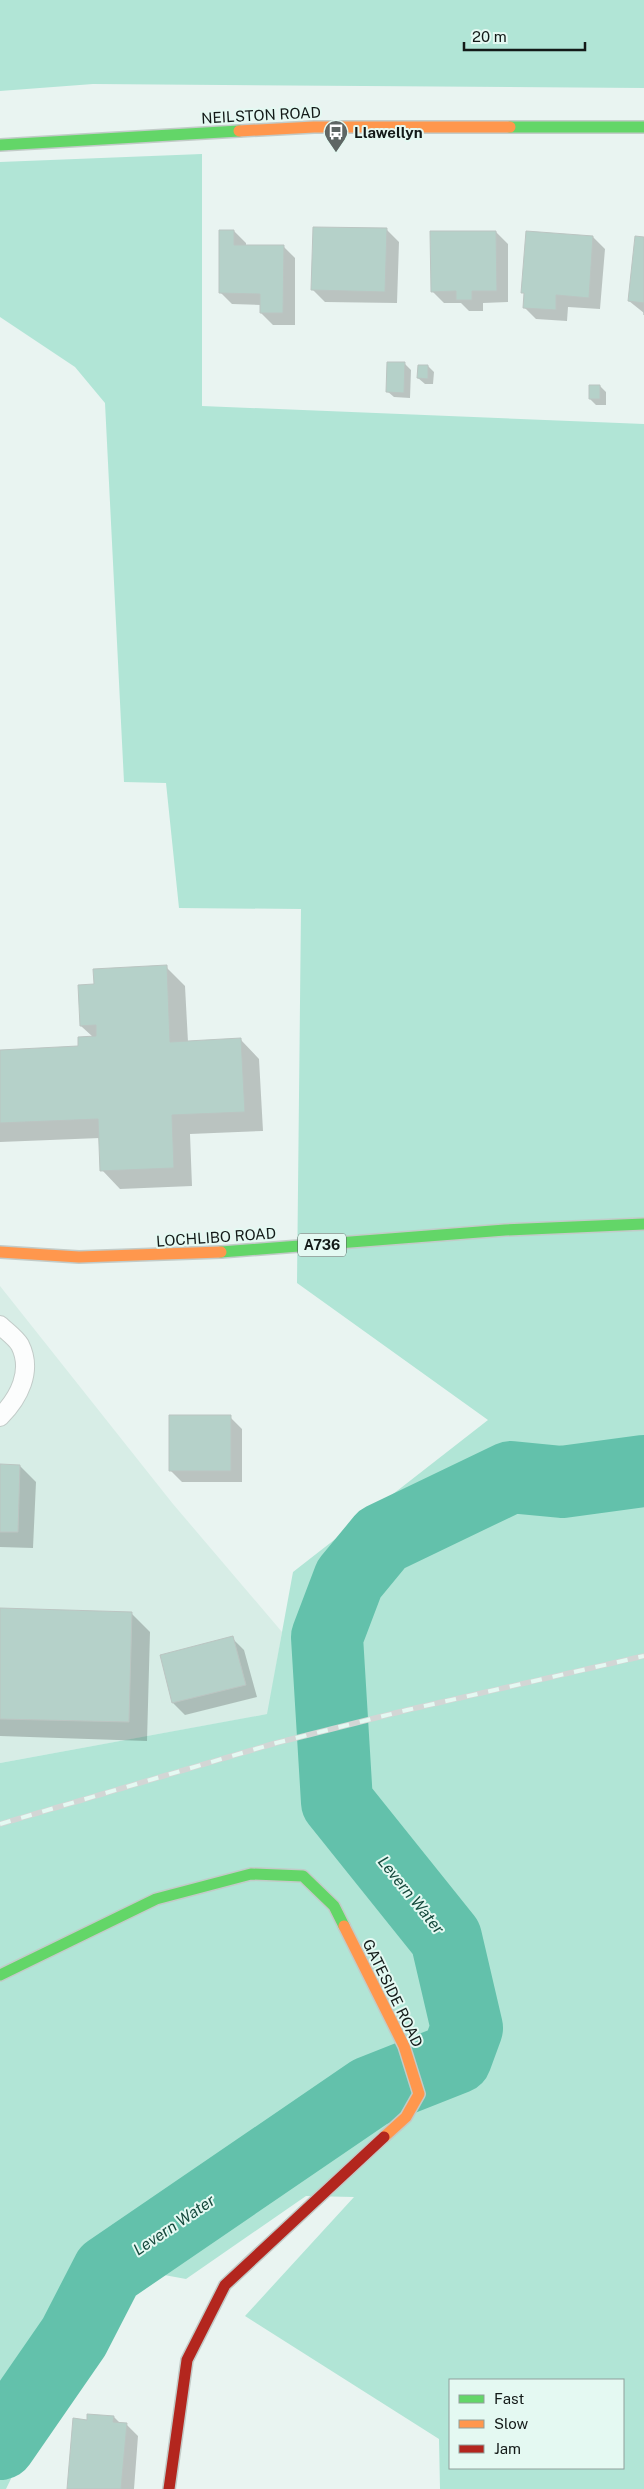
<svg xmlns="http://www.w3.org/2000/svg" width="644" height="2489" viewBox="0 0 644 2489" font-family="'Public Sans',sans-serif">
<style>
.built{fill:#d7ede6}
.green{fill:#b1e5d6;fill-rule:evenodd}
.shadow{fill:#0003}
.lines{fill:none;stroke-linecap:round;stroke-linejoin:round}
.river{stroke:#63c1ab;stroke-width:72}
.building{fill:#b5d1c9;stroke:#bbc5c2}
.lane-casing{stroke:#c2cbc8;stroke-width:20}
.fast-casing{stroke:#c2cbc8;stroke-width:14}
.slow-casing{stroke:#c2cbc8;stroke-width:14}
.jam-casing{stroke:#c2cbc8;stroke-width:14}
.lane{stroke:#fcfdfd;stroke-width:18}
.fast{stroke:#63d668;stroke-width:11}
.slow{stroke:#ff974d;stroke-width:11}
.jam{stroke:#b3261e;stroke-width:11}
.rail-casing{stroke:#d3d6d5;stroke-width:5.5}
.rail{stroke:#e4f9f2;stroke-width:4;stroke-dasharray:11;stroke-linecap:butt}
.labels{text-anchor:middle;dominant-baseline:central;stroke-width:4;stroke-linejoin:round;paint-order:stroke}
.shield{fill:#e4f9f2;stroke:#525d59;stroke-width:1}
.shield-label{font-size:14px;font-weight:bold;fill:#131a18}
.street-label{font-size:15px;fill:#131a18;stroke:#e4f9f2}
.poi-label{font-size:15px;font-weight:bold;fill:#131a18;stroke:#e4f9f2;text-anchor:start}
.water-label{font-size:16px;font-style:italic;fill:#164a3d;stroke:#e4f9f2}
</style>
<rect width="100%" height="100%" fill="#e9f4f1"/>
<path class="built" d="M0 1286 173 1504 282 1632 268 1714 0 1763Z"/>
<path class="green" d="M0 0H644V88L93 84 0 91Z
M202 154V406L644 424V2489H440L439 2439 245 2316 354 2197 306 2196 186 2279 115 2266 6 2489H0V1763L267 1714 293 1572 488 1420 297 1283 301 909 179 908 166 783 124 782 105 403 75 367 0 317V162ZM450 2380H623V2468H450Z"/>
<path class="shadow" d="M387 230 399 242 397 303 325 302 313 290Z
M234 231 246 243V246H283L295 258V325H273L261 313V305L232 304 220 292Z
M496 232 508 244V302L483 303V311H469L461 303H444L432 291Z
M593 237 605 249 600 309 568 307 567 321 536 319 524 307 525 295 523 292Z
M644 238V313L629 301Z
M405 364 411 370 410 398 394 397 387 391Z
M428 366 434 372 433 384H425L418 378Z
M600 386 606 392V405H596L590 399Z
M166 967 185 986 188 1042 241 1040 259 1059 263 1131 190 1134 192 1186 120 1189 102 1170 100 1138 0 1142V1051L80 1047 93 1037 81 1026 95 985Z
M230 1417 242 1429V1482H182L170 1470Z
M0 1465 20 1466 36 1482 33 1548 0 1547Z
M0 1609 131 1613 150 1632 147 1741 0 1736Z
M232 1638 244 1650 257 1697 185 1715 173 1703 161 1656Z
M114 2417 121 2424H126L138 2436 134 2489H68L88 2421Z"/>
<g class="lines">
<path class="river" d="M0 2444 74 2337 108 2271 370 2092 456 2058 467 2028 446 1938 337 1802 327 1637 349 1579 382 1539 511 1477 562 1482 644 1471"/>
</g>
<path class="building" d="M313 227 387 228 385 292 311 290Z
M219 230H234V245H284L283 313H260V294L219 293Z
M430 231H496L497 291H472V300H456V291L431 292Z
M526 231 593 236 589 298 556 295V310L523 308 524 293H521Z
M635 236 644 237V315V303L628 301Z
M387 362H405L404 393 386 392Z
M418 365H428V379L417 378Z
M589 385H600V399H589Z
M167 965 170 1042 241 1038 245 1112 172 1115 174 1168 100 1171 98 1119 0 1123V1050L78 1046V1037L96 1036V1025L80 1026 78 985 94 984 93 969Z
M169 1415H231V1471H169Z
M0 1464 20 1465 18 1532H0Z
M0 1608 132 1612 129 1722 0 1719Z
M233 1636 246 1685 172 1703 160 1655Z
M87 2414 114 2416 113 2422 127 2423 121 2489H67L73 2418 87 2420Z"/>
<g class="lines">
<g class="lane-casing">
<path id="lane" d="M0 1325C6 1331 16 1338 20 1345 33 1371 19 1398 0 1417"/>
</g>
<g class="fast-casing">
<path id="fast" d="M510 127H644
M0 145 239 131
M221 1252 505 1230 644 1224
M0 1975 156 1899 251 1874 303 1876 334 1906 344 1926"/>
</g>
<g class="slow-casing">
<path id="slow" d="M239 131 314 127H510
M0 1252 79 1257 221 1252
M344 1926 404 2046 419 2094 406 2117 384 2137"/>
</g>
<g class="jam-casing">
<path id="jam" d="M169 2489 187 2360 225 2285 384 2137"/>
</g>
<use href="#lane" class="lane"/>
<use href="#fast" class="fast"/>
<use href="#slow" class="slow"/>
<use href="#jam" class="jam"/>
<g class="rail-casing">
<path id="rail" d="M0 1824 276 1743 407 1710 644 1656"/>
</g>
<use href="#rail" class="rail"/>
</g>
<defs>
<g id="bus-pin" transform="scale(1.25)"><path d="M0 17L-7.5 6A9.5 9.5 0 1 1 7.5 6Z" fill="#5e6664" stroke="#e4f9f2"/><path d="M-5-6H5V4H4V6H2V4H-2V6H-4V4H-5ZM-3.5-4V0h7V-4ZM-3.5 1.2v1.5H-2V1.2ZM2 1.2v1.5H3.5V1.2Z" fill="#fff"/></g>
</defs>
<g fill-rule="evenodd">
<use href="#bus-pin" x="336" y="132"/>
</g>
<g class="labels">
<rect class="shield" x="298" y="1233.5" width="48" height="23" rx="4"/>
<g class="shield-label">
<text x="322" y="1245">A736</text>
</g>
<g class="street-label">
<text transform="translate(261 115) rotate(-3)">NEILSTON ROAD</text>
<text transform="translate(216 1237) rotate(-4)">LOCHLIBO ROAD</text>
<text transform="translate(393 1993) rotate(64)">GATESIDE ROAD</text>
</g>
<g class="poi-label">
<text x="354" y="132">Llawellyn</text>
</g>
<g class="water-label">
<text transform="translate(411 1895) rotate(51)">Levern Water</text>
<text transform="translate(174 2225) rotate(-34)">Levern Water</text>
</g>
</g>
<rect x="449" y="2379" width="175" height="90" fill="#e4f9f2" stroke="#90a09b"/>
<rect x="459" y="2395" width="25" height="8" fill="#63d668" stroke="#90a09b"/>
<text x="494" y="2404" font-size="15" fill="#131a18">Fast</text>
<rect x="459" y="2420" width="25" height="8" fill="#ff974d" stroke="#90a09b"/>
<text x="494" y="2429" font-size="15" fill="#131a18">Slow</text>
<rect x="459" y="2445" width="25" height="8" fill="#b3261e" stroke="#90a09b"/>
<text x="494" y="2454" font-size="15" fill="#131a18">Jam</text>
<path d="M464 42v8h121v-8" fill="none" stroke="#131a18" stroke-width="2.5"/>
<text x="472" y="42" font-size="15" fill="#131a18" stroke="#e4f9f2" stroke-width="4" paint-order="stroke">20 m</text>
</svg>
